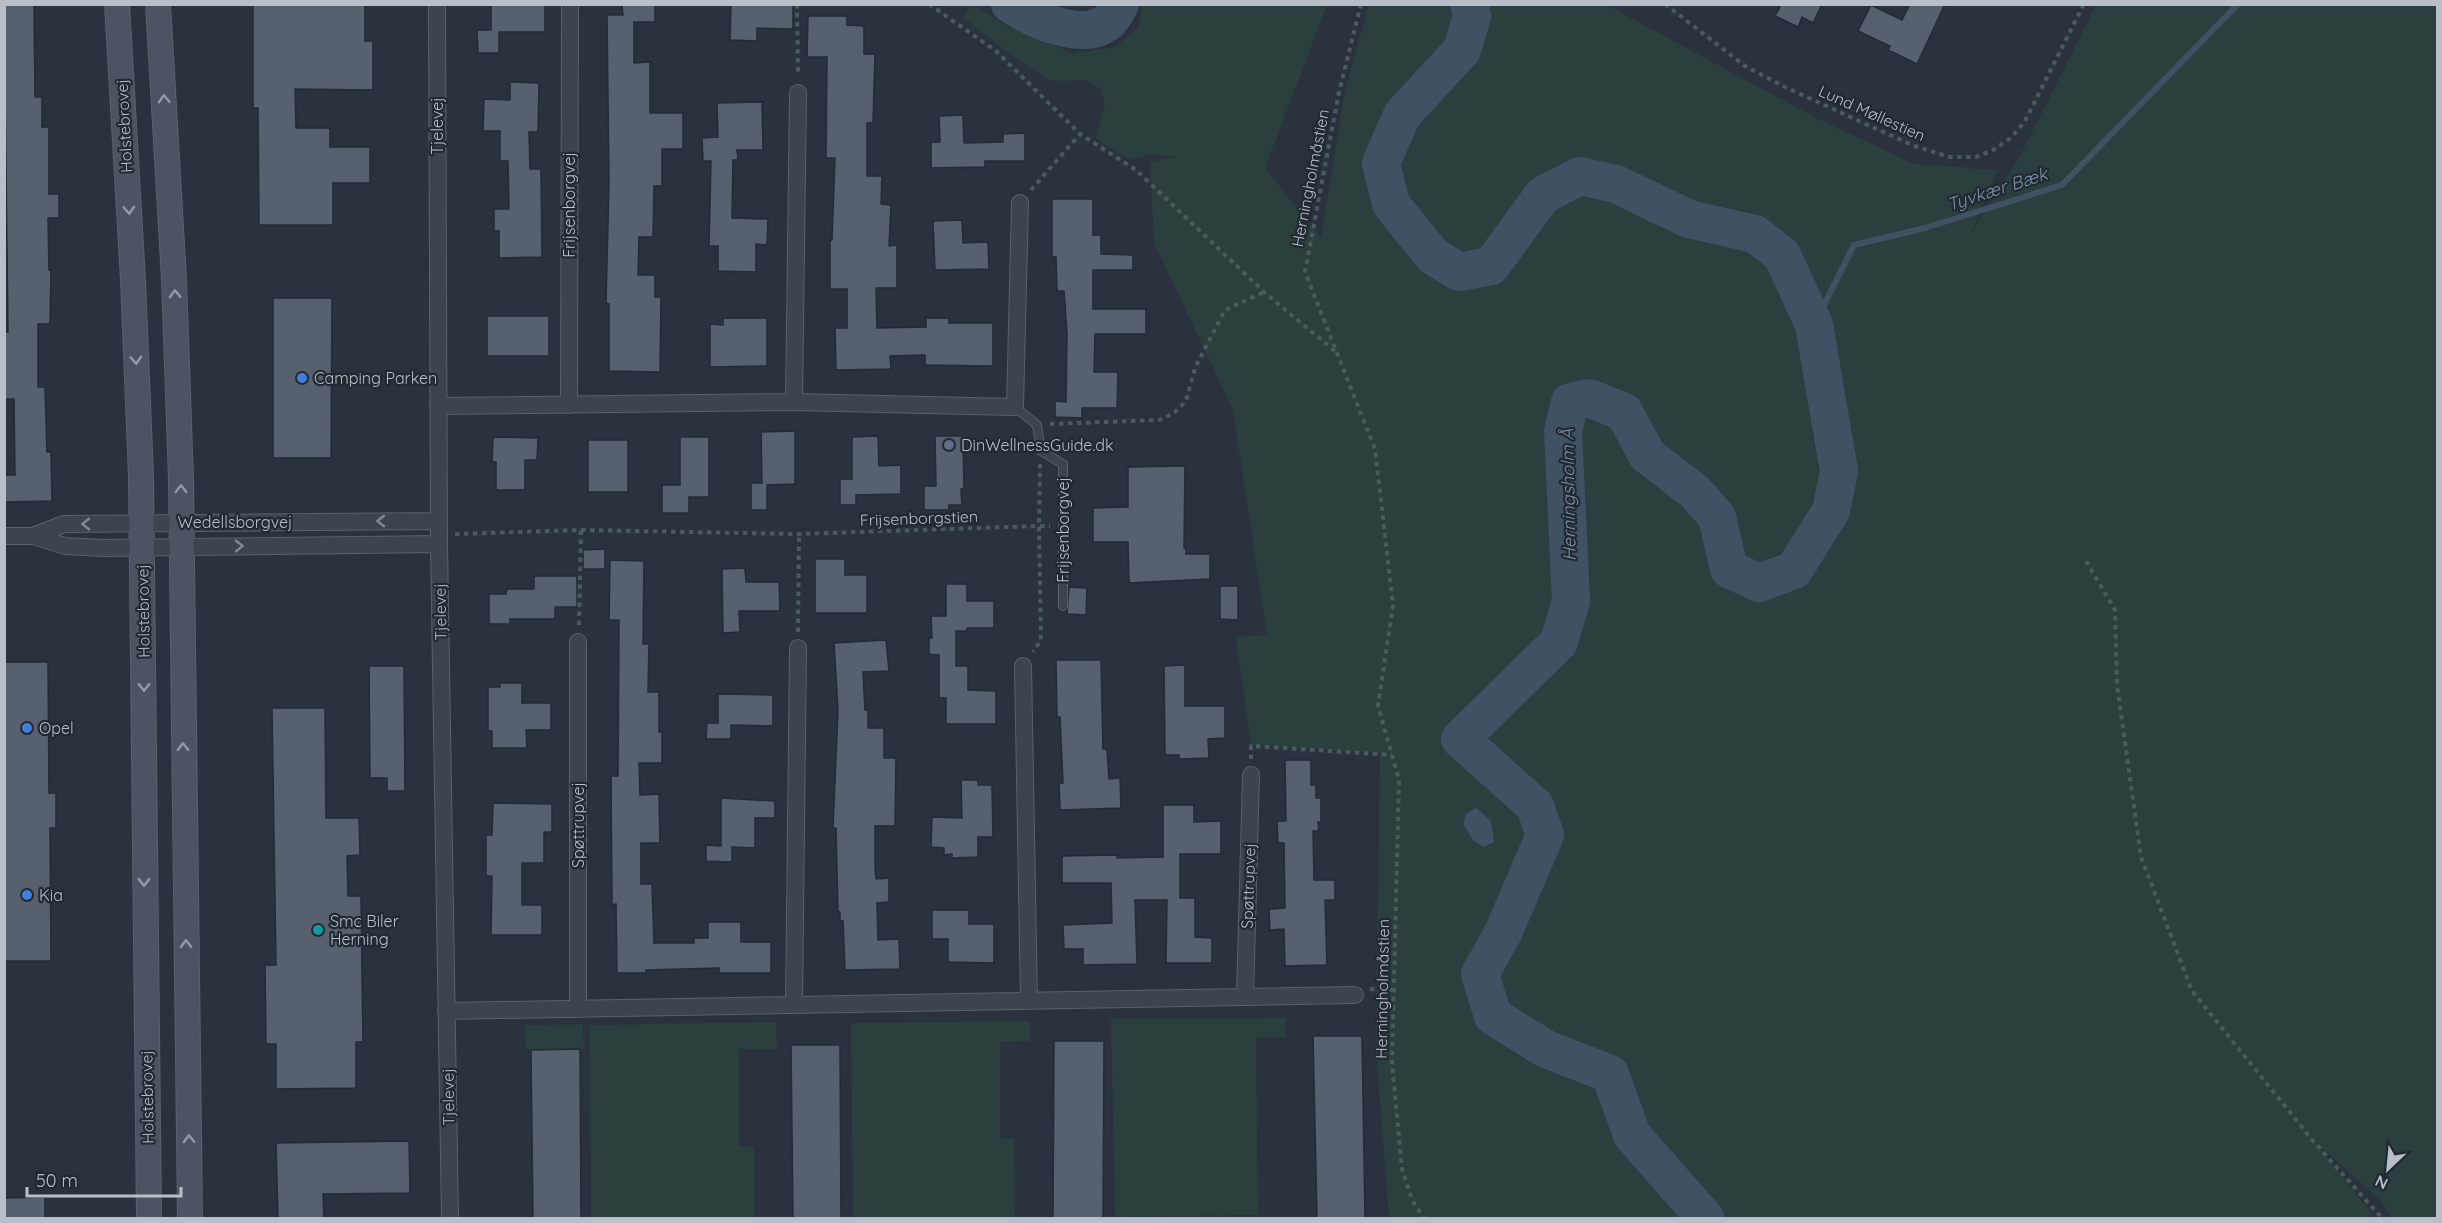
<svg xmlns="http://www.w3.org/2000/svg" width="2442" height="1223" viewBox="0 0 2442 1223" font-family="Quicksand,sans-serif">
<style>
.green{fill:#2c3f3f}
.water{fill:#415164}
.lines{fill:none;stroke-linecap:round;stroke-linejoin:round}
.stream{stroke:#415164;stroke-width:6}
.river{stroke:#415164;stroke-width:38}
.building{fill:#57606d;stroke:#232b35;stroke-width:1.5}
.lane-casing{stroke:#5a626b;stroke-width:10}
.street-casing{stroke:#5a626b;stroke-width:18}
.secondary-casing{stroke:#5a626b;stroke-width:26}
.path{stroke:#4b5b5d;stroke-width:4;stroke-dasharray:4.5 4.5;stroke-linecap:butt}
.lane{stroke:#3c444e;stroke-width:8}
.street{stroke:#3c444e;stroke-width:16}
.secondary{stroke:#4b5460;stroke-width:24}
.oneway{stroke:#929aa4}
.oneway2{stroke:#818891}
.shop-dot{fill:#3f7fe0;stroke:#212933;stroke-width:2}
.service-dot{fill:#5c6f8a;stroke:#212933;stroke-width:2}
.culture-dot{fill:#0f9aa8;stroke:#212933;stroke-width:2}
.labels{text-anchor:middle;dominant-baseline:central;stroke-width:4.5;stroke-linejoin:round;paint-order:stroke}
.street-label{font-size:16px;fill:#b9bfc8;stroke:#212933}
.poi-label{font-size:16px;fill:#b9bfc8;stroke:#212933;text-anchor:start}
.water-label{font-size:18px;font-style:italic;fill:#7e91a8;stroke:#212933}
</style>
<rect width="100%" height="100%" fill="#29323d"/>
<path class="green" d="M972 5 1007 26 1073 53 1115 47 1139 27 1142 5H1327L1265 168 1321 238 1345 90 1369 5H1607L1820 120 1915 164 1997 170 1971 233 2019 158 2096 5H2437V1218H2391L2381 1201 2317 1144 2375 1218H1389L1376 1050 1380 753 1251 745 1236 637 1267 635 1233 410 1154 243 1150 162 1177 157 1150 154 1130 160 1095 138 1105 105 1100 88 1086 80 1051 81 1007 52 963 17Z
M1285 1018 1286 1037H1256L1258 1215 1115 1217 1111 1019Z
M1030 1021V1041L1000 1042V1138L1014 1139 1015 1218H853L851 1023Z
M776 1022 777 1049H739V1146L754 1147V1218H591L590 1025Z
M583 1024 584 1049 526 1050 525 1025Z"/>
<path class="water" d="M1476 808 1491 821 1494 842 1483 847 1473 840 1463 824 1466 814Z"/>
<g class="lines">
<path class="stream" d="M1814 325 1854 245 1925 228 2062 185 2238 4"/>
<path class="river" d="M1010 4C1033 19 1085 44 1110 20 1114 16 1117 9 1120 4
M1469 4 1472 16 1462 50 1402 115 1381 163 1391 204 1433 256 1459 272 1491 266 1543 195 1580 176 1616 184 1689 219 1755 234 1782 255 1814 325 1839 471 1831 511 1794 570 1759 583 1729 569 1717 517 1695 492 1647 455 1624 412 1589 398 1570 402 1563 431 1571 601 1559 642 1460 739 1535 806 1545 835 1503 933 1480 974 1493 1016 1546 1049 1610 1074 1632 1135 1705 1218"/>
</g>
<path class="building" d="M4 4H34L35 97H42V127H49V194H59V218H48L49 270H51L50 324H38V387H45L47 452H51L52 501 4 502V475H15L14 399H4V332H8Z
M253 4H365V41H373V90L295 89 296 128H330V147H370V183H333V225H259L258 108H253Z
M491 4H545V32H499V53H478L477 30H491Z
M622 4H655V22H634V63L650 62V113H683V149H662V186H654L653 237H639L638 275H655V297H661L660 372 609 371V304L606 303 609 183 607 15H623Z
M731 4H793V29L757 28V41L730 40Z
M1776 4H1822L1813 23 1802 17 1798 27 1775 16 1780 7Z
M1910 4H1945L1917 64 1888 50 1890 46 1858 31 1871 5 1902 20Z
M808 16H847V25L864 26V54H875L873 123H867V176H882L881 204 891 205 889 246 897 245V288H876L877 328 926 327V318H949V323H993V366L925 365V355L890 356 891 369 836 370 835 328H847V289H830V240H832L835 158H826L827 57H807Z
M510 82 539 83 538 132H529L530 169H541L542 257 499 258V231H494V209H509L508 161H500V131H483L484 99 510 100Z
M762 102 763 150H737L738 160H733L732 218 768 219 767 245 756 244V272L718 271V246H709L711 161H703L702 138 718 137 717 103Z
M963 115 964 143 1003 142V134L1025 133V161H985V167L931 168V142H940L939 116Z
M1052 199H1093V235H1101V254L1133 255V270H1093V309H1146V334H1095L1094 372H1118L1117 408H1082V418L1055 417V401L1066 402 1067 334 1064 291H1057L1056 257H1052Z
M962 220 963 243 988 242 989 269 935 270 933 221Z
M273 298H332L331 458H273Z
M487 316H549V356H487Z
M723 318H767V366L710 367V324L723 325Z
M795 431V484L767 485V510H751V483H762L761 432Z
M878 436 879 466 901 465V494L856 495V505H840V479H852V437Z
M935 436H963L964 489H961L962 505H949V510H924V486H936Z
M493 437 538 438 537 460H525V490H496V462H492Z
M680 437H709V497H689V513H662V485H680Z
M588 440H628V492H588Z
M1185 466 1184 548H1186V554H1210V579L1129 583 1128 542H1093V508L1128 507V467Z
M605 549V569H583V550Z
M815 559H845V575H867V613H815Z
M610 560 644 561 643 644H649L648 692H659V732H662V763H639L640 795 659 794 660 843H641V884H652L654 943H694V938H708V922H741V942H771V973H719V968L646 970V973H617L616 904 612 905 611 776H618L619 620H609Z
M745 568 746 582H779L780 611H739L740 632 723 633 722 569Z
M534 576H577V607H555V619H510V624H489V594H506L507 589H534Z
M946 584H967V601H994V628H967L966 631H956V666H968V690L996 691V724H946V698H939V655L929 654V638H932L931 616H946Z
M1220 586H1238V620L1220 619Z
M1069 587 1087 588 1086 615 1067 614Z
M886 640 889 671 863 672 865 710H868V728H884V758H896L895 826H875V868L876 879 889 878V902L877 903 878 940 899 939 900 969 845 970 843 921H840V912H838L836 828H833L838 710 834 643Z
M1056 660H1101L1103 749H1107L1109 779 1120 778 1121 808 1060 810 1059 783H1063L1060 717H1057Z
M5 662H48L49 793H56V828H50L51 961H4Z
M1185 665V706H1225V738L1208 739 1209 758 1179 759V755H1165L1164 666Z
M369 666H404L405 791H387V778H370Z
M500 683H522V703H551V730H526L527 748H492V731H488V687H500Z
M718 694 773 695V726L731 725V739H706L707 723H718Z
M272 708H325L326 818H359L360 855 347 856 348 896H361L363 1042H356V1088L276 1089V1044H266L265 965H276Z
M1285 760H1311V785H1316V798H1321V822H1318L1319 831H1313L1314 880H1335V900H1325L1327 965 1285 966 1284 929 1270 930 1269 909 1285 908 1284 843H1278L1277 821H1286Z
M961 780H978V785H992L993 837H978V857L952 858V854L944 855V848L931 847 932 817 962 818Z
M721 798 775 801V818H755V848L732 847V862L706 861V845L721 846Z
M493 803 552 804V832H544V863H522V905H542V935H491L492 876H486V835H492Z
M1163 805H1194V822L1221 821V854H1180V898H1195V937L1212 938V963H1166L1167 900H1135L1137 964 1083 965V949H1064L1063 925 1112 923 1111 883H1062V856L1117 855V858L1163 857Z
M932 910H969V924H994V963L948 962V939H932Z
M1313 1036H1362L1365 1218H1317Z
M1054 1041H1104L1103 1218H1053Z
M791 1045H840L841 1218H793Z
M580 1049 581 1218H533L531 1050Z
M409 1141 410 1193 323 1194 324 1218H278L276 1143Z
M45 1197V1218H4V1198Z"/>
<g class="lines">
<g class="lane-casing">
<path id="lane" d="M1015 407 1037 425 1041 451 1063 464V606"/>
</g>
<g class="street-casing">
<path id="street" d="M437 4 439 544 450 1218
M794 402 798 93
M569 405 570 4
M438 406 794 402 1015 407 1020 203
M4 536H33L65 546 103 548 439 544
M33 536 64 524 439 521
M1023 666 1029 1001
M1245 997 1251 775
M794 1005 798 648
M578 1009V642
M446 1011 1355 995"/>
</g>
<g class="secondary-casing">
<path id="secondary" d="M117 4 133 280 141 475 149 1218
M158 4 174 279 181 480 190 1218"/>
</g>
<path class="path" d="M797 4 798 76
M929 4 996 51 1080 134 1136 170 1264 292 1336 352
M1361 4 1339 92 1305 272 1375 449 1393 605 1378 706 1399 780 1392 1062 1402 1169 1412 1200 1424 1218
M1665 4 1745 66 1787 88 1914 146 1950 157H1976L1993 150 2011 138 2025 121 2084 4
M1031 190 1080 134
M1050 424 1159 420 1174 413 1186 401 1195 368 1225 310 1264 292
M1040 464 1039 526H1050
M455 534 581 530 799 534 1039 526 1041 640 1033 652
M2086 561 2115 610 2117 685 2141 857 2192 991 2313 1141 2382 1218
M579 625 581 530
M798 632 799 534
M1251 759V746L1392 755
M1370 989 1394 990"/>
<use href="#lane" class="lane"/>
<use href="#street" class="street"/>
<use href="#secondary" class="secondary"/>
</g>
<defs><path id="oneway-chevron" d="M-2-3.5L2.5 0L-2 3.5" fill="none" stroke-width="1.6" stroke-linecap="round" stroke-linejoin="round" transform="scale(1.5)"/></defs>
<g class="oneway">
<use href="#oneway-chevron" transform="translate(164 99) rotate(-93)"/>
<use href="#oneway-chevron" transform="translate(129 210) rotate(87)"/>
<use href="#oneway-chevron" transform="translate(175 294) rotate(-92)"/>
<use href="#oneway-chevron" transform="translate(136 360) rotate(88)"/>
<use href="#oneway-chevron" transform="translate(181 489) rotate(-90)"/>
<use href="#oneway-chevron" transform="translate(144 687) rotate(90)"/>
<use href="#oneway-chevron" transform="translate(183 747) rotate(-91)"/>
<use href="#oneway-chevron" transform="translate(144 882) rotate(90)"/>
<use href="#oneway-chevron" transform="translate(186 944) rotate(-91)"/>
<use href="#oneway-chevron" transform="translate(189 1139) rotate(-91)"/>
</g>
<g class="oneway2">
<use href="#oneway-chevron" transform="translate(381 521) rotate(180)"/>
<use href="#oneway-chevron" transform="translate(86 524) rotate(-180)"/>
<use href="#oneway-chevron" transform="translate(239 546) rotate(-1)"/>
</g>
<g class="shop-dot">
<circle cx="302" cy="378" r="6"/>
<circle cx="27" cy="728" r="6"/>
<circle cx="27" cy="895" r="6"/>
</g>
<circle class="service-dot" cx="949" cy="445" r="6"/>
<circle class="culture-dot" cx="318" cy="930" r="6"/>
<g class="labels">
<g class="street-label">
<text transform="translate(1872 113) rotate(24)">Lund Møllestien</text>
<text transform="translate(124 126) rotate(-93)">Holstebrovej</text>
<text transform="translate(437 126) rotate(-90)">Tjelevej</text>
<text transform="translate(1310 178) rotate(-79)">Herningholmåstien</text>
<text transform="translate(569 205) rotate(-90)">Frijsenborgvej</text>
<text transform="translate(919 518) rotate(-2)">Frijsenborgstien</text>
<text x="235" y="522">Wedellsborgvej</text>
<text transform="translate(1063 530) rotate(-90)">Frijsenborgvej</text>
<text transform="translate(143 611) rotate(-91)">Holstebrovej</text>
<text transform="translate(440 612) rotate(-91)">Tjelevej</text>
<text transform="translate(578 825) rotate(-90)">Spøttrupvej</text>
<text transform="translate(1248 886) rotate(-88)">Spøttrupvej</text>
<text transform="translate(1382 989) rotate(-89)">Herningholmåstien</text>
<text transform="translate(147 1097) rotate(-91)">Holstebrovej</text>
<text transform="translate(448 1097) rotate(-91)">Tjelevej</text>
</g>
<g class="poi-label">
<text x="314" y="378">Camping Parken</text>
<text x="961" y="445">DinWellnessGuide.dk</text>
<text x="39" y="728">Opel</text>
<text x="39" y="895">Kia</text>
<text x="330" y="921">Smc Biler<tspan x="330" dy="18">Herning</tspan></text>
</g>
<g class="water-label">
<text transform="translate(1997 189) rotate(-18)">Tyvkær Bæk</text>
<text transform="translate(1568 495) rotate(-91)">Herningsholm Å</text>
</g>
</g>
<rect width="2442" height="1223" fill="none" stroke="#b9bfc8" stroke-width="12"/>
<g transform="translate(2388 1169) rotate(206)" stroke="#212933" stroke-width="4.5" paint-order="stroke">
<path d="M0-4.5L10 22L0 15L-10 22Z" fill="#b9bfc8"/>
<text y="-9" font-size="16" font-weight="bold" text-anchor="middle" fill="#b9bfc8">N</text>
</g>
<path d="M27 1187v9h154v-9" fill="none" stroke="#b9bfc8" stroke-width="3"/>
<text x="36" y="1187" font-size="18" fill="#b9bfc8" stroke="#212933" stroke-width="4.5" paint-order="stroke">50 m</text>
</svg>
